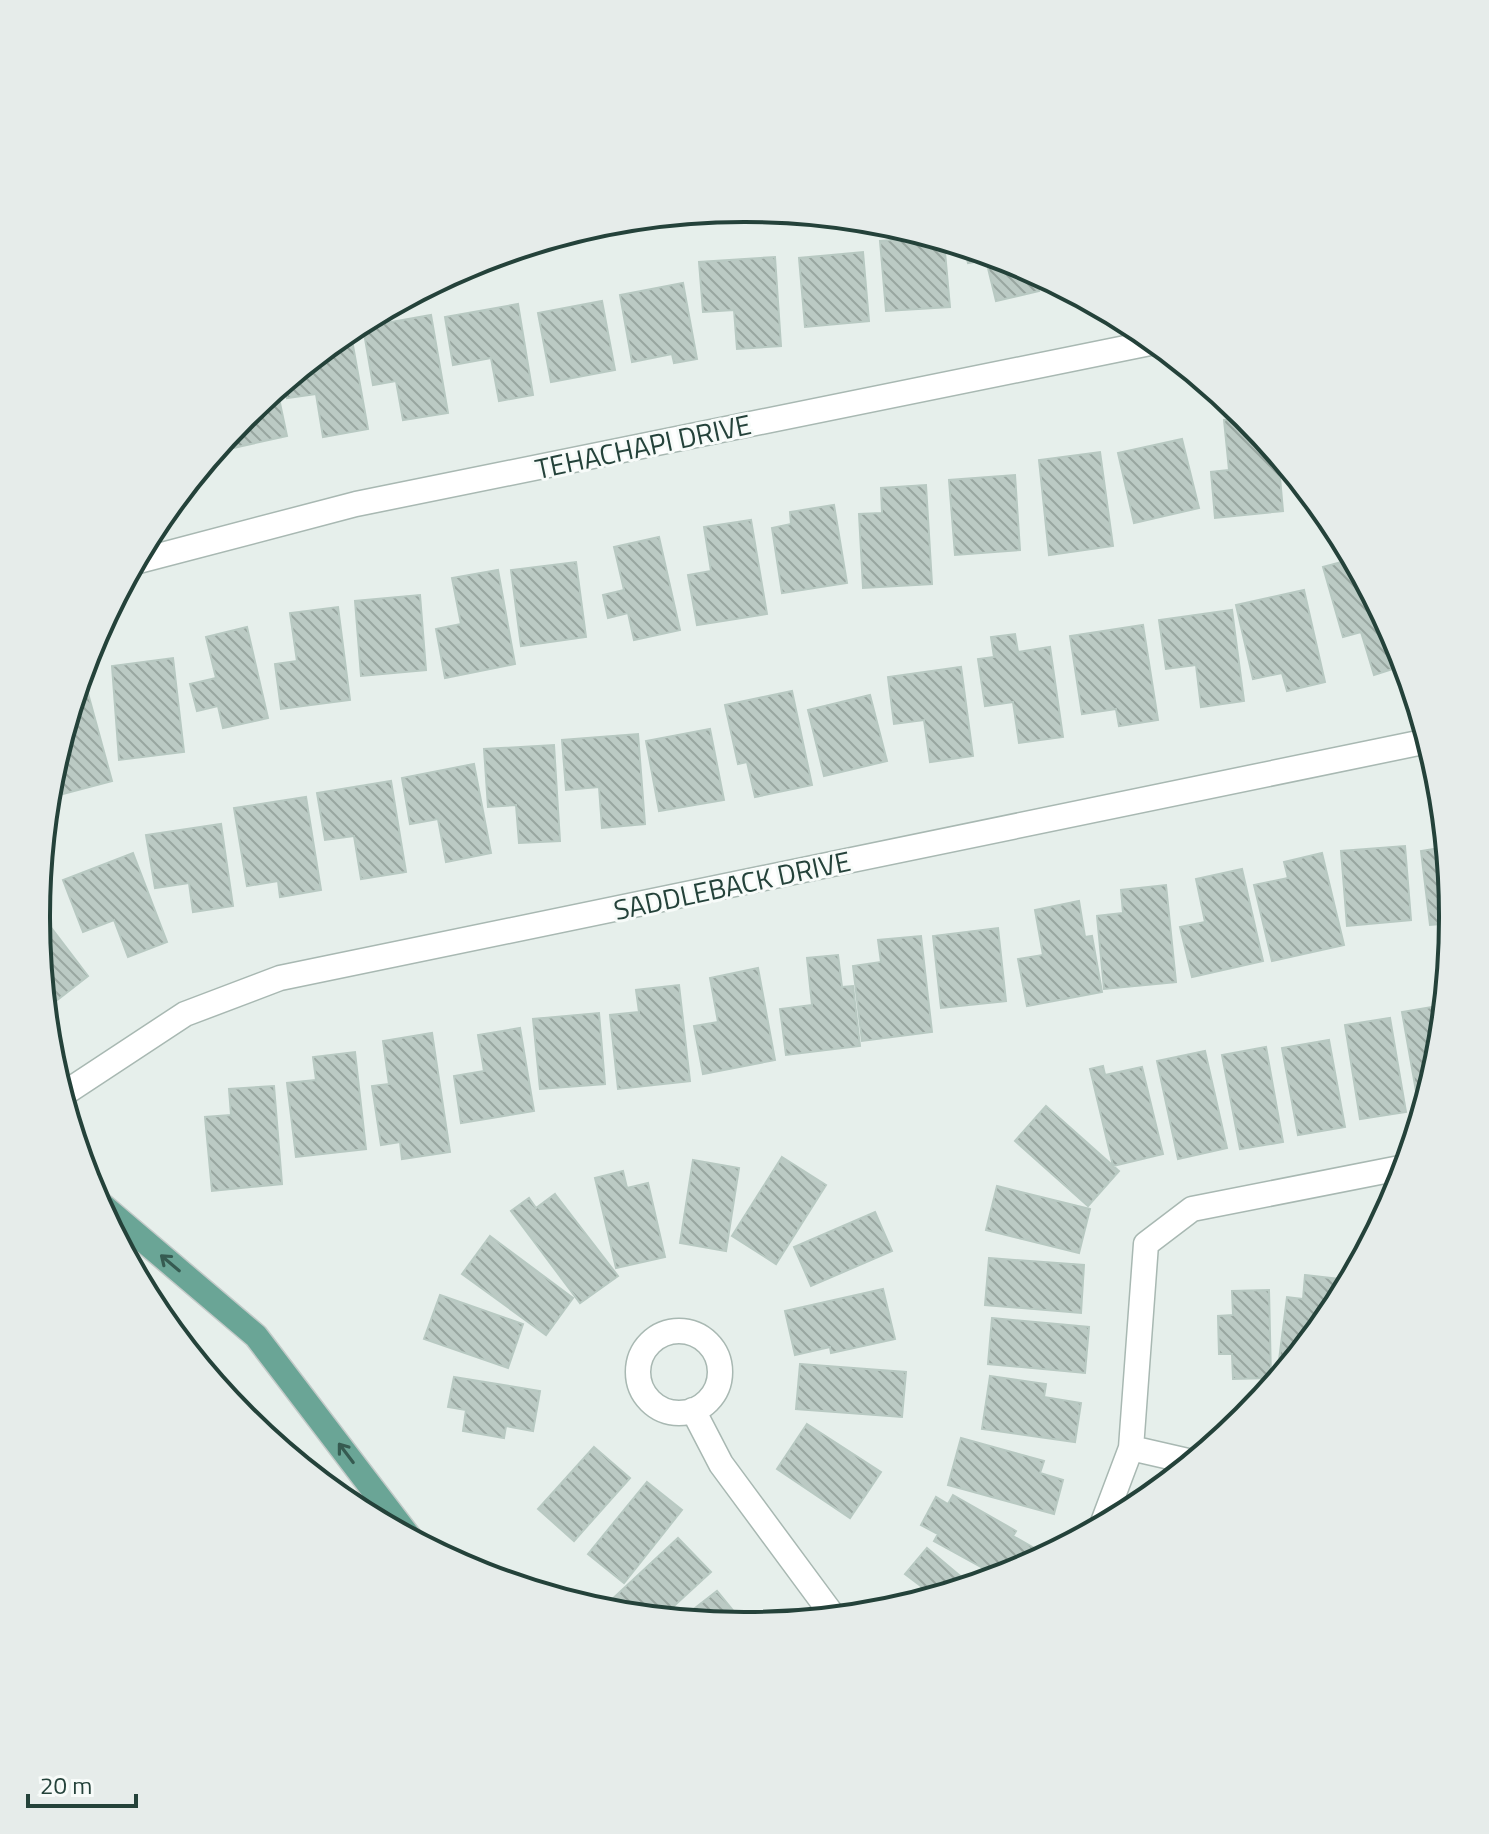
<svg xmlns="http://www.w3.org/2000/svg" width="1489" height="1834" viewBox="0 0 1489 1834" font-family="'Titillium Web',sans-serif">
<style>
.building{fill:url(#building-back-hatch);stroke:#b8c9c2;stroke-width:2}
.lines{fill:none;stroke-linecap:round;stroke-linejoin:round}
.minor-casing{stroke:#a8b8b2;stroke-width:27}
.primary-casing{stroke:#c2cac8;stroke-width:27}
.minor{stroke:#fff;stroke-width:24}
.primary{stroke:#6aa596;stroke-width:24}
.oneway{stroke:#365b51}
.labels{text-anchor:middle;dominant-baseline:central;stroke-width:6;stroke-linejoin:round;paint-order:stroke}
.street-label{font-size:28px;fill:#24423a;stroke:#f7fbf9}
.rim{fill:none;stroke:#24423a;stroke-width:4}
</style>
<defs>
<pattern id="building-back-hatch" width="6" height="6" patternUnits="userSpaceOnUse" patternTransform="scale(2)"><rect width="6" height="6" fill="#bbcac4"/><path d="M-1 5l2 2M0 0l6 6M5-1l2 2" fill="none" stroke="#98a6a0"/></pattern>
</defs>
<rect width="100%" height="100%" fill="#e6efeb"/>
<path class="building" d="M931 237 944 241 950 307 886 311 880 241Z
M964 247 1016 263 1035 273 1039 291 996 301 986 260 968 263Z
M863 252 869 321 805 327 799 258Z
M775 257 781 346 737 349 734 310 703 312 699 262Z
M683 283 697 359 674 363 672 354 632 362 620 295Z
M602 301 615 370 551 382 538 313Z
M518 304 533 395 499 401 491 358 453 365 445 317Z
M431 315 448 413 403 420 396 381 373 385 363 327Z
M352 340 368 429 323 437 316 394 287 398 285 382 331 344Z
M277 389 287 436 224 450 222 443 244 416Z
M1247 418 1278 455 1283 511 1215 518 1211 472 1229 470 1224 420Z
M1182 439 1199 508 1134 523 1118 453Z
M1100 452 1113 546 1049 555 1039 460Z
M1015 475 1020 550 955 555 949 480Z
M926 485 932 584 863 588 859 514 882 513 881 488Z
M834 505 847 583 782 593 772 528 791 524 790 512Z
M751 520 767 614 697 625 688 575 711 571 704 527Z
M659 537 680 630 634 640 628 613 608 618 603 595 624 590 614 547Z
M1353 559 1399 646 1405 665 1374 675 1361 632 1343 637 1323 567Z
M576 562 586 637 521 646 511 570Z
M498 570 515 664 445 678 436 629 461 624 452 578Z
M1304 590 1325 682 1287 691 1282 673 1253 679 1236 605Z
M420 595 426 670 361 676 355 601Z
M338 607 350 700 281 709 275 664 297 661 290 613Z
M1232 610 1244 701 1201 707 1196 665 1166 669 1159 620Z
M1143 625 1158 720 1119 726 1116 709 1082 714 1070 636Z
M247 627 268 718 223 728 218 706 197 711 190 684 216 678 206 637Z
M1015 634 1018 652 1050 647 1063 737 1019 743 1013 702 985 706 978 659 994 657 991 637Z
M173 658 184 752 119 760 112 666Z
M961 667 973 756 930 762 924 720 894 724 888 677Z
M86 686 112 781 48 798 50 778 77 688Z
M792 691 812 785 755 797 747 762 738 764 725 705Z
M870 695 887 761 824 776 808 710Z
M710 729 724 800 659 811 646 741Z
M638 734 645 824 602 828 599 787 566 790 562 740Z
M554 745 560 841 519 843 516 805 488 807 484 749Z
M474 764 491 853 446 862 438 819 410 824 402 778Z
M391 781 406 872 361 879 354 836 325 840 317 793Z
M306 797 321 890 280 897 278 881 247 886 234 808Z
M221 824 233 906 193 912 189 883 155 888 146 835Z
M1405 846 1411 920 1347 926 1341 851Z
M1446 847 1452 923 1430 925 1421 851Z
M133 853 167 942 128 957 114 920 83 932 63 880Z
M1322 853 1344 945 1272 961 1254 885 1288 878 1284 862Z
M1242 869 1263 961 1192 977 1180 927 1205 922 1196 879Z
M1166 885 1176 982 1104 989 1097 916 1123 913 1121 890Z
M1079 901 1085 937 1092 936 1102 992 1027 1006 1018 959 1043 955 1035 910Z
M37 909 88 976 52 1004 44 994Z
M998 928 1006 1001 941 1008 933 936Z
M921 936 932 1032 862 1041 853 966 881 962 878 940Z
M838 955 842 987 853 986 860 1046 786 1055 780 1009 812 1005 807 958Z
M758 968 775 1060 703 1074 694 1026 718 1022 710 978Z
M679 985 690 1081 618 1089 610 1015 639 1012 636 990Z
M1444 1005 1439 1056 1424 1107 1419 1108 1402 1012Z
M599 1013 605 1084 540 1089 533 1019Z
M1390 1018 1406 1112 1360 1119 1345 1025Z
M520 1028 534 1111 461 1123 454 1076 484 1071 478 1035Z
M432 1033 450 1152 402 1159 400 1142 381 1145 372 1086 389 1084 383 1041Z
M1329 1040 1345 1127 1298 1135 1282 1048Z
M1266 1047 1283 1142 1240 1149 1222 1055Z
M1205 1051 1227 1148 1178 1159 1157 1061Z
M355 1052 366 1149 296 1157 287 1083 316 1080 313 1057Z
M1103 1066 1105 1075 1142 1067 1163 1154 1113 1166 1090 1069Z
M274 1086 282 1184 212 1191 205 1117 231 1115 229 1089Z
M1046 1106 1119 1171 1088 1206 1015 1141Z
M782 1157 826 1185 776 1264 732 1236Z
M693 1160 739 1168 726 1251 680 1243Z
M623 1171 627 1188 648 1183 665 1257 616 1268 595 1178Z
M997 1186 1090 1209 1079 1253 986 1230Z
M555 1194 618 1276 580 1303 511 1211 529 1198 536 1208Z
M875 1212 892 1251 811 1286 794 1247Z
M490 1236 573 1298 546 1335 462 1274Z
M989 1258 1084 1265 1081 1313 985 1305Z
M1305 1275 1339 1279 1336 1305 1285 1369 1278 1368 1287 1297 1303 1299Z
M883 1289 895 1339 831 1353 830 1347 795 1355 785 1311Z
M1269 1290 1271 1378 1233 1379 1232 1354H1219L1218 1316 1233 1315 1232 1291Z
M440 1295 523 1324 508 1368 424 1339Z
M992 1318 1089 1327 1085 1373 988 1364Z
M800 1364 906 1372 902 1417 796 1409Z
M990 1376 1046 1384 1044 1397 1081 1403 1075 1442 982 1429Z
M454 1377 540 1391 533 1431 506 1426 504 1438 463 1431 466 1410 448 1407Z
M807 1424 881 1472 850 1518 777 1469Z
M961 1438 1044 1461 1040 1473 1063 1480 1054 1514 948 1485Z
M594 1447 630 1478 574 1541 538 1509Z
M647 1482 682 1510 624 1583 588 1554Z
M953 1495 1016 1531 1013 1536 1043 1553 1040 1558 999 1577 934 1541 938 1534 921 1525 936 1497 948 1504Z
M678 1538 711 1572 662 1617 618 1613 608 1603Z
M927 1548 971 1585 909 1604 922 1587 905 1574Z
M717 1591 745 1625 681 1619Z"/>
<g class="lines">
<g class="minor-casing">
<path id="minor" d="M135 562 356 504 1155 342
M62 1095 185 1014 280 978 1428 741
M638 1372a41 41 0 1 1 82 0a41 41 0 1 1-82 0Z
M693 1410 721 1464 834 1617
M1131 1448 1192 1462
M1102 1525 1131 1448 1146 1244 1192 1209 1405 1167"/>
</g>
<g class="primary-casing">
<path id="primary" d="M97 1201 256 1336 410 1538"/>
</g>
<use href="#minor" class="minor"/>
<use href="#primary" class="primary"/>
</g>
<defs><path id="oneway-shaft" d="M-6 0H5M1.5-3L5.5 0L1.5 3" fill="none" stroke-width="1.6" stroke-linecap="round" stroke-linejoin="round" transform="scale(2)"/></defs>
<g class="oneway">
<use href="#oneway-shaft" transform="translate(170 1263) rotate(-140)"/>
<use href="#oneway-shaft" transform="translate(346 1453) rotate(-127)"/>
</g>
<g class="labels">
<g class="street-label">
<text transform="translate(643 446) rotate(-12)">TEHACHAPI DRIVE</text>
<text transform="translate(732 885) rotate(-12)">SADDLEBACK DRIVE</text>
</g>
</g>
<path d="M0 0H1489V1834H0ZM744 222H745A694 694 0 0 1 1439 916V918A694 694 0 0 1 745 1612H744A694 694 0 0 1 50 918V916A694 694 0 0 1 744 222Z" fill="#e6ecea" fill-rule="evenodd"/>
<path class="rim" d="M744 222H745A694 694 0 0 1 1439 916V918A694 694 0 0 1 745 1612H744A694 694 0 0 1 50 918V916A694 694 0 0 1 744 222Z"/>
<path d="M28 1794v12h108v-12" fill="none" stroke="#24423a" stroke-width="4"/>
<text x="40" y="1794" font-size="24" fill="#24423a" stroke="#f7fbf9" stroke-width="6" paint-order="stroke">20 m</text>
</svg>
